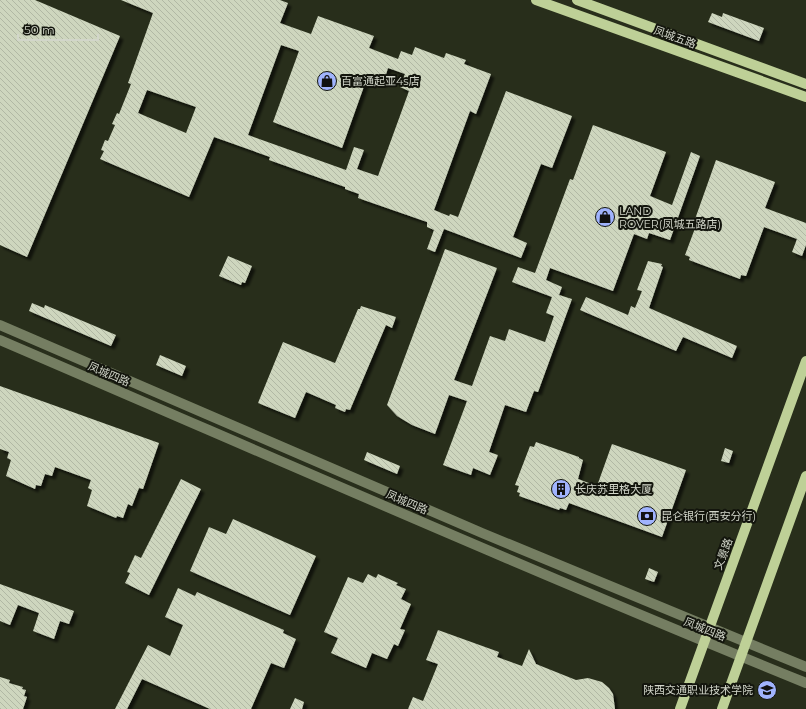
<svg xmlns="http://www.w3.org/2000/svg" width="806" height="709" viewBox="0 0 806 709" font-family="Montserrat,'Noto Sans SC',sans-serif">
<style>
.building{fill:url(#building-back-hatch);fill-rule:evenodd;filter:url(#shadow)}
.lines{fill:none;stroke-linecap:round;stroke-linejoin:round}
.minor{stroke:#757e62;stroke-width:10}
.major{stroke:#bed097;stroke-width:10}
.labels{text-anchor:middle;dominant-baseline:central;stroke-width:4;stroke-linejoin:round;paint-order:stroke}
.street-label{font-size:11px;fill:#d2d6ca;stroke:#13150d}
.poi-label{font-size:11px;fill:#d2d6ca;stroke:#13150d;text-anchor:start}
</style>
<defs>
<pattern id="building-back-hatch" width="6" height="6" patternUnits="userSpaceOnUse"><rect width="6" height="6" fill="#ced6be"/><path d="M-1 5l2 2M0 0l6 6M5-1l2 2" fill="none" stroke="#b1b8a4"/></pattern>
<filter id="shadow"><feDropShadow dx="3.5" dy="3.5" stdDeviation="1" flood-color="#0009"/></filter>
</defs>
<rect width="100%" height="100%" fill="#282e1b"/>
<path class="building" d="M0 0H35L120 36 27 257 0 245Z
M121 0H280L288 3 280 23 311 34 318 16 374 36 369 48 398 59 401 51 412 55 415 47 444 58 446 53 466 60 464 64 491 74 476 114 470 111 434 210 449 216 450 214 458 217 506 91 572 116 552 168 541 164 513 237 527 243 521 258 444 229 435 252 427 249 434 230 427 227V222L358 198 359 194 345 189V187L269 160 270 157 214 137 189 197 100 159 104 151 101 150 105 140 108 141 115 125 112 124 117 113 119 114 131 84 128 83 153 13ZM281 45 299 51 273 122 342 148 367 78 383 84 388 68 405 74 400 87 409 91 378 176 357 169 364 150 354 147 346 170 248 135ZM147 90 196 107 186 133 138 113Z
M712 13 722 17 723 13 764 28 759 41 708 22Z
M593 125 666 152 650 196 672 205 691 152 700 156 670 240 649 233 647 239 634 234 613 291 550 268 546 280 562 287 559 295 572 299 538 392 534 391 526 412 505 405 489 452 498 455 490 475 473 468 471 475 443 465 467 401 449 395 435 434 412 425 397 416 387 405 445 249 497 268 454 380 472 386 490 336 505 341 509 329 545 342 554 316 546 313 552 297 512 282 518 267 535 273 570 179 573 180Z
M716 160 775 182 765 208 806 223V245L802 256 792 252 797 239 764 227 746 276 741 275 740 279 689 260 690 257 685 255 697 223 694 222Z
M228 256 252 266 245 283 242 282 241 285 219 276Z
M648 261 662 264 661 266 663 267 649 308 737 346 732 358 683 337 676 351 580 310 586 297 628 315 631 306 635 308 642 291 637 290Z
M32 303 44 308 45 305 116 335 111 346 29 311Z
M361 306 396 317 392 328 386 325 350 410 346 409 345 412 335 408 336 405 306 392 295 418 258 403 283 342 335 363 358 309H360Z
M160 355 186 366 182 376 156 365Z
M0 386 159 443 143 489 139 488 132 506 128 504 123 518 117 516 116 518 87 506 92 490 88 488 91 480 55 467 52 476 45 474 41 486 36 485 35 489 6 476 11 460 7 458 9 452 0 449Z
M536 442 579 457V458L583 460 578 479 597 486 612 444 686 470 662 537 569 503 566 510 560 508 559 510 519 496 520 493 517 492 519 486 515 485 530 446 534 447Z
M725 448 733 451 729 463 721 461Z
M367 452 400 466 397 474 364 460Z
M181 479 201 489 149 595 125 583 130 573 127 572 135 555 141 558Z
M233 519 316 556 290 615 190 571 209 527 226 534Z
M649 568 658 572 654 582 645 579Z
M368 574 376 578 378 574 398 583 396 585 406 589 401 599 411 604 400 629 405 630 398 646 394 644 387 659 372 653 366 668 331 653 338 638 324 632 348 577 363 583Z
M0 584 74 611 69 624 60 621 54 639 33 631 39 613 18 605 10 625 0 621Z
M178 588 195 596 197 592 284 630 283 633 296 639 284 668 271 663 251 709H210L142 679 127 709H115L148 645 170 656 183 625 165 617Z
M438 630 499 652 497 657 522 666 529 649 536 664 576 680 588 678 602 682 609 688 613 694 615 709H408L413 697 423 701 438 664 426 660Z
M0 677 10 680 9 683 23 687 22 689 26 690 24 696 27 697 23 709H0Z
M295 698 304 702 302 709H290Z"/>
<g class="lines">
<path class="minor" d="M0 325 482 533 806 667
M0 340C268 455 535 573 806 683"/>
<path class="major" d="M536 0 806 97
M577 0 806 84
M680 709 806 361
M722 709 806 476"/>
</g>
<defs>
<g id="shop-disc" transform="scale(1)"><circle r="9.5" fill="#a0b3fd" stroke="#13150d"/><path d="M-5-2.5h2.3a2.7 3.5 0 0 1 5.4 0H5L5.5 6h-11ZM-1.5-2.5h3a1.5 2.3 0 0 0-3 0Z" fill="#111"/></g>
<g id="building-disc" transform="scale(1)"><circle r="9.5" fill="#a0b3fd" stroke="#13150d"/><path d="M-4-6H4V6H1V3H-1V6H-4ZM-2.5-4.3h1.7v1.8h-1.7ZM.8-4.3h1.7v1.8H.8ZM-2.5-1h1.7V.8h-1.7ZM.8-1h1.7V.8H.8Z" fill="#111"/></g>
<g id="bank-disc" transform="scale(1)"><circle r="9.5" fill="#a0b3fd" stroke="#13150d"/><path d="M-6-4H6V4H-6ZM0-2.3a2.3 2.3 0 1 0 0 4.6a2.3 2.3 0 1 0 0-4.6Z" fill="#111"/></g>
<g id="university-disc" transform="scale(1)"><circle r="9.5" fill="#a0b3fd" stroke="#13150d"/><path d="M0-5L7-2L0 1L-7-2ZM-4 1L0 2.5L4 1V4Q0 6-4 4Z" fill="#111"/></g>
</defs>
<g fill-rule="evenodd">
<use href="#shop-disc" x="327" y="81"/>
<use href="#shop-disc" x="605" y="217"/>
<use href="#building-disc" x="561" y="489"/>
<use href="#bank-disc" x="647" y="516"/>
<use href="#university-disc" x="767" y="690"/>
</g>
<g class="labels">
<g class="street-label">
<text transform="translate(675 37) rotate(20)">凤城五路</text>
<text transform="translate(109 374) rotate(23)">凤城四路</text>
<text transform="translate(407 502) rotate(23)">凤城四路</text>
<text transform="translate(723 554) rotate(-70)">文景路</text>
<text transform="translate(705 629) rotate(22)">凤城四路</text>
</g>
<g class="poi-label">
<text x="341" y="81">百富通起亚4s店</text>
<text x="619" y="211">LAND<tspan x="619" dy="13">ROVER(凤城五路店)</tspan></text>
<text x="575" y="489">长庆苏里格大厦</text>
<text x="661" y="516">昆仑银行(西安分行)</text>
<text x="753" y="690" text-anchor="end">陕西交通职业技术学院</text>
</g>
</g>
<path d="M18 34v6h80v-6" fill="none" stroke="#d2d6ca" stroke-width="2"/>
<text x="24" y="34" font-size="12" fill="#d2d6ca" stroke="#13150d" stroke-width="3" paint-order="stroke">50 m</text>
</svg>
